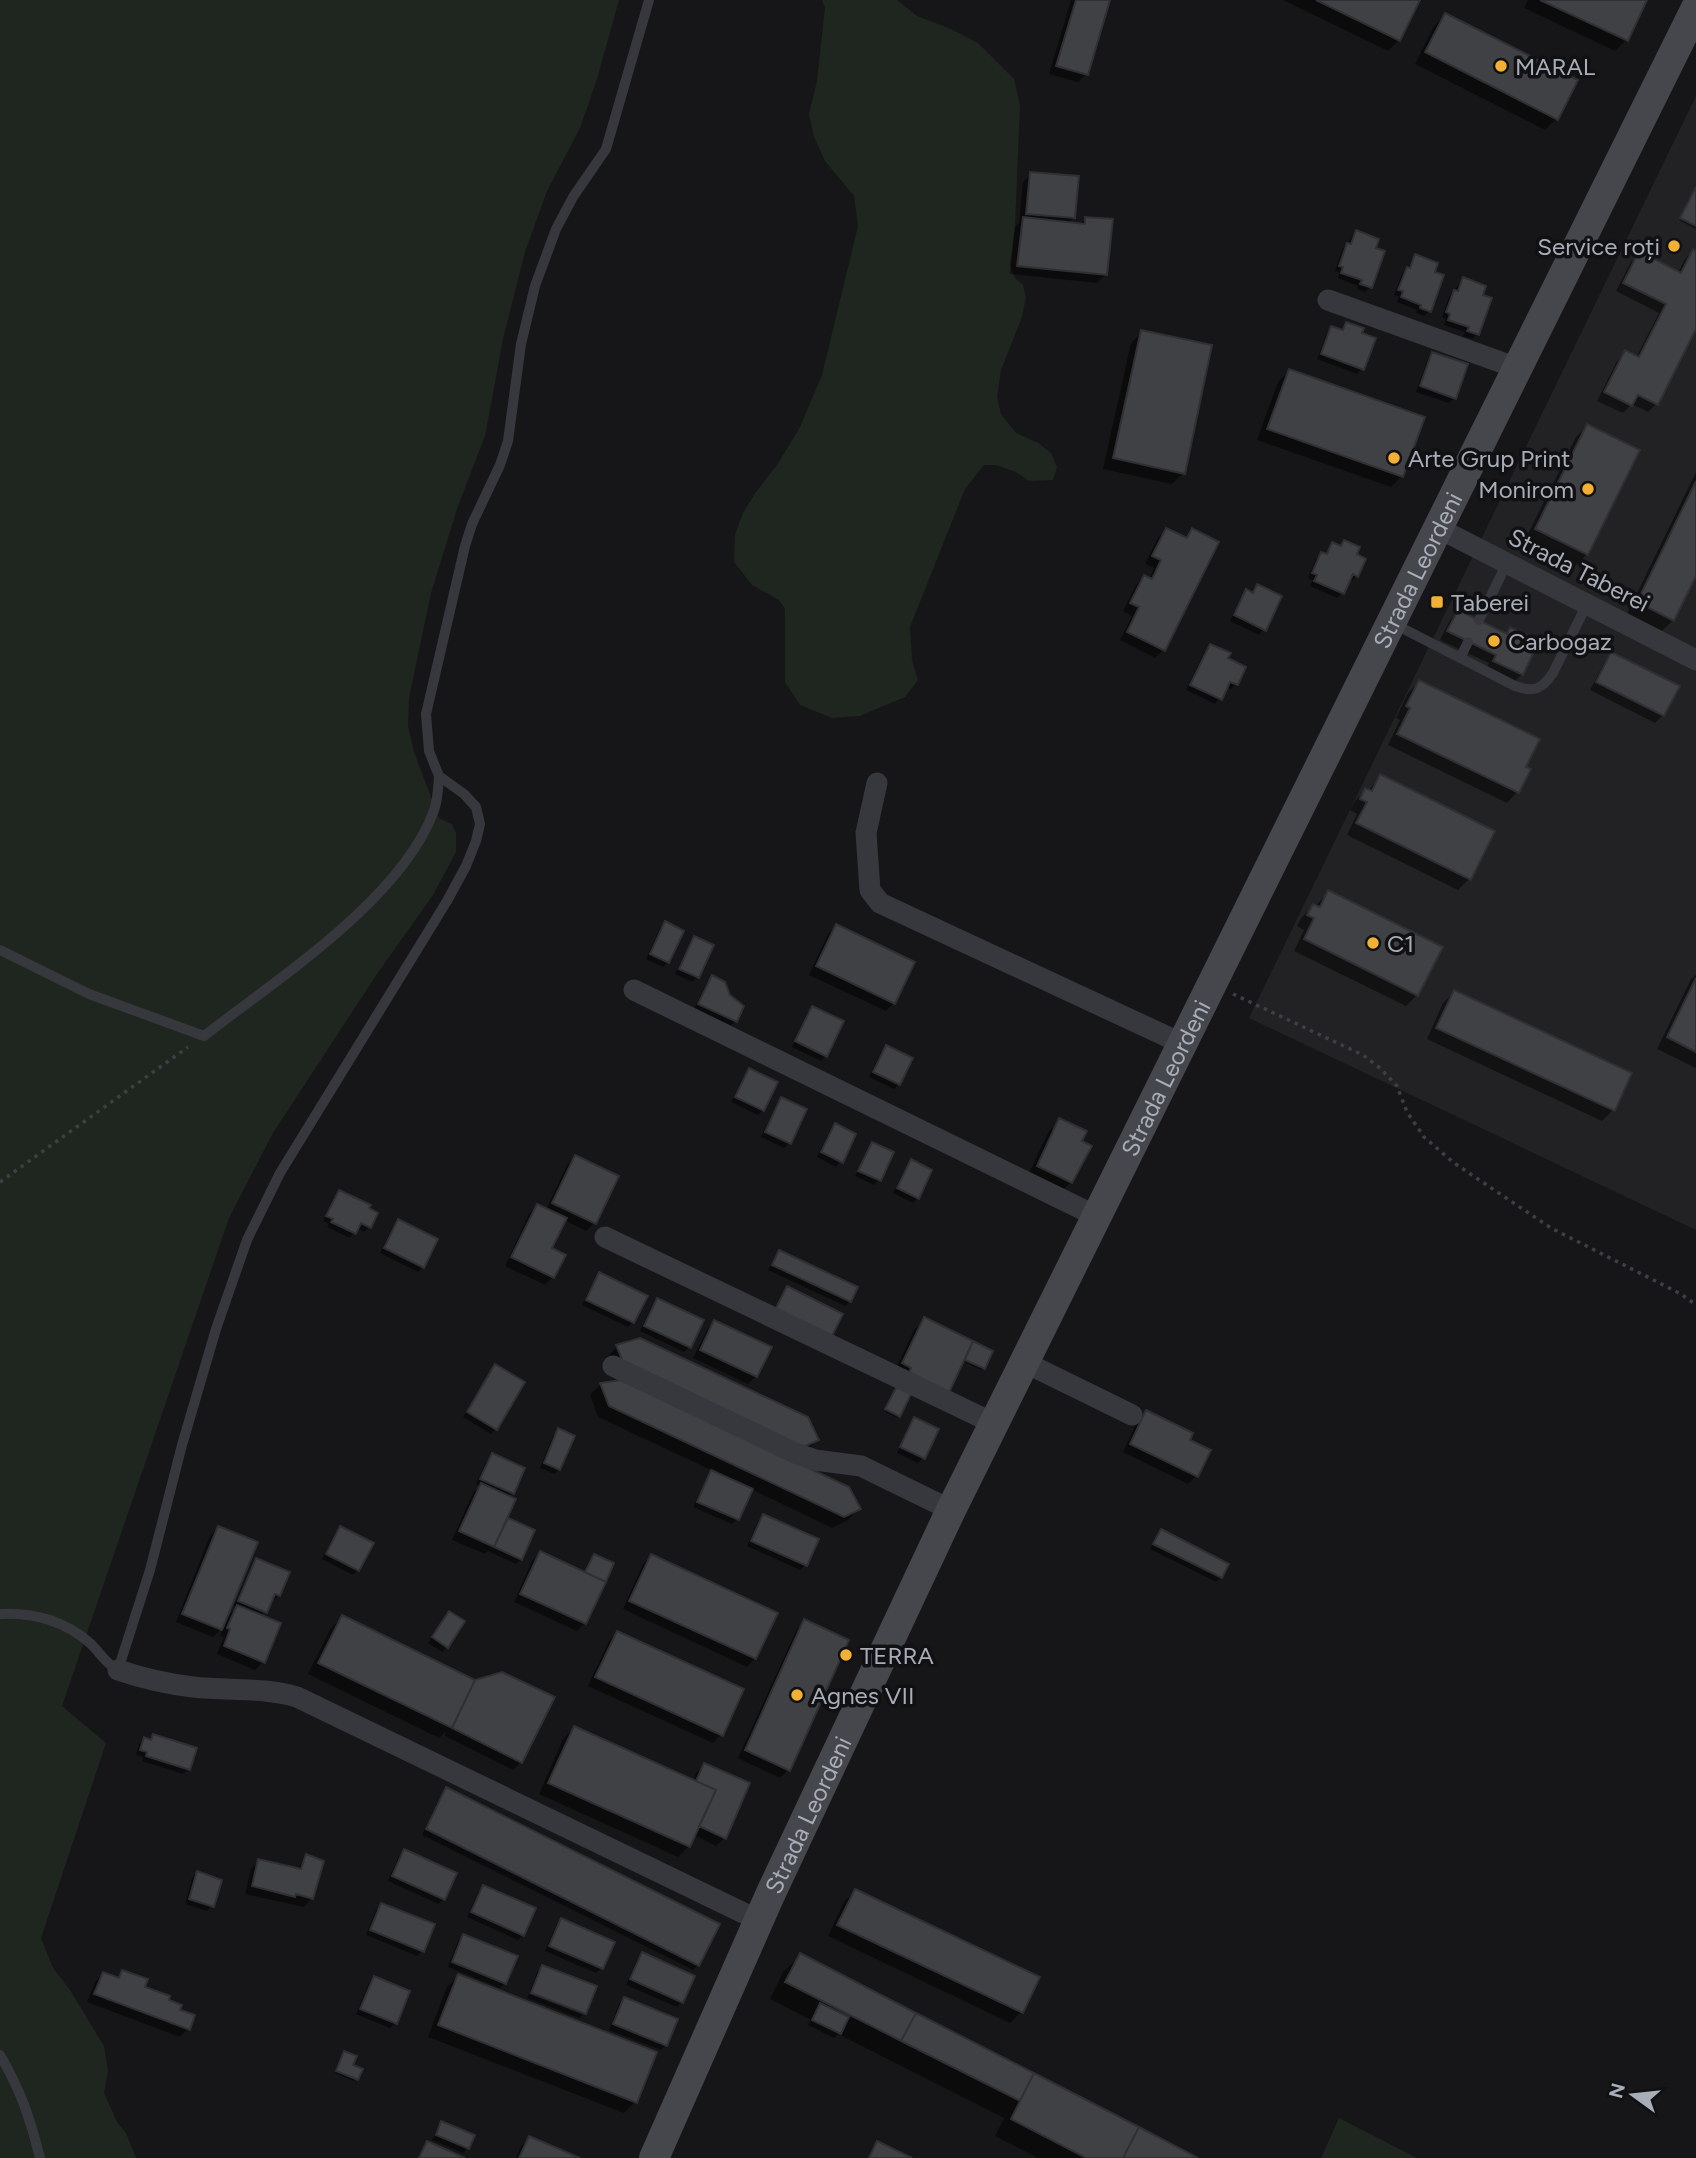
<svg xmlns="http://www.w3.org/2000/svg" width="1696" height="2158" viewBox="0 0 1696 2158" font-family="Figtree,sans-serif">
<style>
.built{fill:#222225}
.green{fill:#1e261f}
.shadow{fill:#0007}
.building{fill:#404145;stroke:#303034;stroke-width:2}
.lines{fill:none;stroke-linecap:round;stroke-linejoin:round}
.path{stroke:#3d3f44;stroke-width:3.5;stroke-dasharray:3.5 5;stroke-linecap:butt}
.service{stroke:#37383d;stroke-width:10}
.minor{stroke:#37383d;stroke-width:21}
.secondary{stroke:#45474d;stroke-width:30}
.poi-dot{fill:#f2b134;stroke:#111113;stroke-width:2.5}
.labels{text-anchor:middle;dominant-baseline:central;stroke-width:7;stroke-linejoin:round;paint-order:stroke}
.poi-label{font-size:24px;fill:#a8adb8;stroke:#111113;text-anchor:start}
.street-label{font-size:24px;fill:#a8adb8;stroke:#111113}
</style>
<rect width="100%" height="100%" fill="#161618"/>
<path class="built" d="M1696 96V1230L1249 1018Z"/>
<path class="green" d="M0 0H619L597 79 580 128 547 191 525 252 503 339 485 436 458 506 431 593 409 698 408 726 414 752 439 818 452 824 456 833V852L433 895 377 974 273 1133 229 1218 62 1706 106 1743 41 1938 53 1968 70 1990 104 2046 108 2071 104 2093 117 2122 126 2133 136 2158H0Z
M822 0H897L917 16 951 29 978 43 1014 79 1020 105 1015 226 1010 265 1015 278 1023 285 1026 297 1022 317 1001 370 997 397 1001 414 1016 433 1038 443 1051 453 1057 467 1053 480 1029 481 1016 472 996 465H984L965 489 910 627 912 660 918 680 905 697 860 716 832 718 800 705 785 682V609L779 600 752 585 734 562 735 534 743 513 756 492 777 465 800 427 822 375 858 226 854 196 825 161 814 137 809 114 817 81 825 8Z
M1339 2118 1417 2158H1321Z"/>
<path class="shadow" d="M1071 0H1108L1086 74 1078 82 1049 74Z
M1283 0H1418L1399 40 1388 51Z
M1528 0H1645L1626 40 1615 51 1524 8Z
M1445 15 1556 119 1545 130 1415 64 1434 26Z
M1031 174 1074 217 1067 224 1079 225 1086 218 1105 275 1097 283 1010 274 1015 227 1019 223 1023 182Z
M1696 187V229L1679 220Z
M1356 232 1370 287 1365 292 1357 289 1358 286 1338 278 1340 272 1335 271 1342 250Z
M1693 251 1696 253V325L1656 404 1648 412 1632 404 1623 413 1597 401 1617 361 1625 353 1636 358 1659 313 1616 291 1631 262 1639 254 1678 273 1685 259Z
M1416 256 1433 273 1429 311 1424 316 1416 313 1417 310 1397 302 1399 296 1394 295 1402 274Z
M1463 279 1477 334 1472 339 1463 336 1465 332 1444 325 1446 319 1442 317 1449 297Z
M1347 324 1360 334 1374 339 1362 369 1357 374 1317 359 1327 333 1332 328 1341 331Z
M1142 332 1183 473 1172 484 1103 469 1131 343Z
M1433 354 1454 398 1449 403 1416 392 1428 359Z
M1289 371 1402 476 1391 487 1257 440 1278 382Z
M1587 426V554L1576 565 1525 540 1576 437Z
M1696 472V572L1673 620 1662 631 1627 614Z
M1166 530 1184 539 1192 531 1217 543 1163 650 1155 658 1120 640 1132 616 1123 611 1136 585 1144 577 1149 580 1154 568 1145 564 1158 538Z
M1344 542 1355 555 1357 576 1352 581 1349 579 1342 593 1337 598 1310 586 1313 580 1308 578 1316 559 1322 554 1325 555 1333 544 1339 547Z
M1257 586 1264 629 1259 635 1230 621 1241 597 1246 591 1251 594Z
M1458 612 1505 635 1511 629 1522 674 1514 682 1486 669 1489 663 1440 640 1450 620Z
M1210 646 1226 659 1236 684 1231 689 1226 687 1215 704 1186 690 1205 651Z
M1612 655 1663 715 1655 723 1590 690 1604 663Z
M1419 682 1529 770 1517 792 1507 803 1388 745 1400 720 1396 718 1408 693Z
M1381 776 1469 879 1458 890 1347 835 1357 814 1350 810 1355 801 1366 790 1368 791Z
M1328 892 1417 995 1406 1006 1294 951 1304 930 1297 926 1302 917 1313 906 1315 907Z
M665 923 668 962 663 967 646 959 660 928Z
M836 926 894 1003 886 1011 809 975 828 934Z
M695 938 698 977 692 982 675 974 690 943Z
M1696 975V1068L1657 1049 1691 979Z
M712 977 729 996 735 1021 730 1026 694 1009 707 982Z
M1454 992 1613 1110 1602 1121 1427 1039 1443 1003Z
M812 1008 826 1056 821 1061 792 1047 807 1013Z
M886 1047 911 1059 899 1084 894 1089 869 1077 881 1052Z
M749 1071 763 1110 758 1115 731 1102 744 1076Z
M782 1099 789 1143 784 1148 761 1137 777 1104Z
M1060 1120 1080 1142 1071 1182 1060 1193 1027 1177 1049 1131Z
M835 1125 841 1161 836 1167 817 1157 830 1130Z
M873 1144 879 1180 874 1185 855 1176 868 1149Z
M575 1157 594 1223 586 1231 564 1220 550 1249 553 1277 545 1285 505 1266 529 1214 537 1206 546 1210 567 1165Z
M911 1162 918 1197 913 1203 893 1193 906 1167Z
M339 1192 353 1221 368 1228 365 1232 357 1228 350 1238 327 1227 329 1224 323 1221 334 1197Z
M398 1221 423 1267 418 1272 380 1253 393 1226Z
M779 1252 850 1301 845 1306 768 1270Z
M600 1274 633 1322 628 1327 582 1305 595 1279Z
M657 1300 689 1347 684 1352 640 1331 652 1305Z
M925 1319 991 1351 981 1370 962 1361 910 1392 897 1418 885 1412 896 1389 893 1375 914 1330Z
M715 1322 756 1376 748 1384 693 1358 707 1330Z
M640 1340 817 1440 806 1451 786 1460 859 1509 848 1520 832 1528 751 1489 737 1519 732 1524 693 1507 707 1478 713 1471 598 1417 590 1395 601 1384 621 1382 612 1373 606 1358 617 1347Z
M495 1366 496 1429 491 1434 463 1417Z
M1146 1412 1187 1441 1196 1476 1188 1484 1123 1452 1138 1420Z
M915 1420 923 1458 918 1463 897 1453 910 1425Z
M558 1431 559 1469 554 1474 540 1468 553 1436Z
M492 1455 512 1493 508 1497 502 1525 508 1520 521 1559 516 1564 488 1551 485 1554 452 1540 473 1493 480 1486 476 1484 487 1460Z
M763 1516 805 1565 800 1570 747 1546 758 1521Z
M218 1528 225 1619 237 1607 234 1606 252 1565 257 1560 279 1595 274 1600 271 1599 261 1617 263 1662 255 1670 217 1654 224 1637 220 1636 225 1625 213 1637 176 1622 210 1536Z
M340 1528 358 1570 353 1575 322 1559 335 1533Z
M1161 1531 1221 1577 1216 1582 1150 1549Z
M540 1553 584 1574 594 1556 612 1564 585 1623 577 1631 514 1602 532 1561Z
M651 1556 755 1658 747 1667 623 1609 643 1564Z
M449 1613 447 1647 442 1652 428 1643Z
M342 1617 475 1682 521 1762 513 1770 445 1736 446 1731 439 1738 308 1674 331 1628Z
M805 1621 788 1770 780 1778 738 1758 797 1629Z
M617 1633 721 1735 713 1743 588 1686 609 1641Z
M574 1728 693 1781 696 1773 705 1765 724 1838 716 1846 694 1835 689 1846 678 1857 539 1794 563 1739Z
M153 1736 189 1769 183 1774 142 1761 143 1757 136 1755 139 1744Z
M447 1789 698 1965 693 1970 422 1835 442 1794Z
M404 1851 444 1899 438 1904 388 1881 399 1856Z
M306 1856 312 1898 304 1907 245 1894 251 1869 259 1861 297 1870Z
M198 1873 212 1906 207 1911 185 1904 192 1878Z
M483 1887 523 1935 518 1940 467 1917 478 1892Z
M855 1891 1037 1978 1021 2012 1010 2023 828 1936 844 1902Z
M381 1905 422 1951 417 1956 366 1935 376 1910Z
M561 1921 612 1943 601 1968 596 1973 545 1951 556 1926Z
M463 1936 505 1983 500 1988 448 1967 458 1941Z
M642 1954 682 2002 677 2007 626 1985 637 1959Z
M800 1956 1194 2158H1038L995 2136 1004 2118 838 2034 834 2038 808 2025 811 2020 770 1999 783 1972Z
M542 1967 584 2012 530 1991 537 1972Z
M122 1972 142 1988 167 2001 178 2011 188 2029 180 2037 87 2002 95 1982 103 1974 116 1979Z
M458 1976 635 2102 624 2113 428 2037 447 1987Z
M374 1978 408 1992 395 2023 390 2028 356 2014 369 1983Z
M529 1994 583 2015 579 2018 527 1998Z
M624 1999 666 2045 661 2050 609 2030 619 2004Z
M343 2055 351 2066 360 2070 354 2081 335 2073Z
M442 2124 468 2148 463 2153 432 2140Z
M529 2138 575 2158H516L521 2146Z"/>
<path class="building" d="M1076 0H1110L1088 75 1056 66Z
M1316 0H1420L1400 41Z
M1540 0H1647L1628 41Z
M1445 13 1578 80 1558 120 1425 52Z
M1030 172 1079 176 1075 218 1026 214Z
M1696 187V226L1680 218Z
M1023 217 1085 224V217L1113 219 1107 275 1017 266Z
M1356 230 1379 239 1376 248 1385 251 1372 288 1360 284 1362 280 1341 273 1343 267 1339 266 1347 243 1351 244Z
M1693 249 1696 251V329L1658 405 1638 395 1632 406 1604 392 1625 350 1639 357 1666 304 1623 283 1639 251 1681 273Z
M1415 254 1438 263 1435 272 1444 275 1431 312 1420 308 1421 305 1401 297 1403 291 1398 290 1407 267 1410 268Z
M1463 277 1486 286 1483 295 1492 298 1479 335 1467 331 1469 327 1448 320 1450 314 1446 312 1454 290 1458 291Z
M1346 322 1364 328 1362 333 1376 338 1364 370 1321 354 1331 326 1343 330Z
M1141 330 1212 345 1185 474 1113 458Z
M1432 352 1468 364 1456 399 1420 386Z
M1289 369 1425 417 1403 477 1267 429Z
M1587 424 1640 450 1588 555 1535 529Z
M1696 481V576L1674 621 1637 602Z
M1166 528 1187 538 1192 528 1219 542 1165 651 1127 632 1139 607 1130 603 1144 575 1152 579 1161 560 1152 556Z
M1344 540 1360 547 1357 554 1366 559 1358 577 1353 574 1344 594 1314 581 1317 575 1312 573 1321 552 1327 554 1332 542 1341 546Z
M1257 584 1282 596 1266 631 1234 615 1246 589 1253 593Z
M1458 610 1507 634 1510 627 1539 641 1523 675 1493 661 1496 655 1447 631Z
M1210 644 1231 653 1228 658 1246 667 1238 685 1230 682 1222 700 1190 685Z
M1611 652 1680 686 1664 716 1596 682Z
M1419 680 1540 739 1526 767 1531 769 1519 793 1397 734 1410 708 1406 706Z
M1380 774 1495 831 1471 880 1356 823 1367 802 1360 799 1365 788 1372 791Z
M1328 890 1443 947 1418 996 1304 939 1314 918 1307 915 1313 904 1320 907Z
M665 921 684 931 669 963 650 954Z
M836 924 915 962 895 1004 816 966Z
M694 936 714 945 699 978 679 969Z
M712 975 725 982 730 995 744 1006 737 1022 698 1004Z
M1696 978V1052L1667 1037Z
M1454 990 1632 1073 1615 1111 1436 1028Z
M812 1006 844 1021 827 1057 795 1041Z
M886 1045 913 1058 900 1085 873 1072Z
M749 1068 778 1082 764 1111 735 1097Z
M781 1097 807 1109 791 1144 765 1132Z
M1059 1118 1087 1131 1082 1141 1092 1146 1072 1183 1037 1166Z
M835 1123 856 1134 843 1163 821 1152Z
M872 1142 894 1152 881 1181 858 1171Z
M575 1155 619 1176 596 1224 552 1203Z
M911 1159 932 1170 919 1199 897 1188Z
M339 1190 371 1205 369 1208 378 1213 371 1228 361 1223 356 1234 331 1222 333 1219 326 1216Z
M537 1204 567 1218 552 1248 566 1255 554 1278 511 1257Z
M398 1219 438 1239 424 1268 384 1248Z
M779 1250 858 1287 851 1302 772 1265Z
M599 1272 648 1296 634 1323 586 1300Z
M787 1286 843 1314 831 1338 775 1310Z
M657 1298 704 1320 691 1348 644 1326Z
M924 1317 973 1341 948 1395 908 1375 911 1368 902 1363Z
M714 1320 772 1347 757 1377 700 1350Z
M640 1338 808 1417 819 1440 801 1448 623 1362 616 1345Z
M973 1341 993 1351 985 1369 965 1360Z
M495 1364 525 1382 497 1430 467 1412Z
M621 1380 849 1487 861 1509 844 1517 609 1406 600 1383Z
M898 1384 912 1392 900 1417 885 1409Z
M1146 1410 1193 1433 1190 1440 1211 1450 1198 1477 1130 1444Z
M914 1417 939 1429 925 1459 900 1447Z
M558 1428 575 1436 560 1470 544 1463Z
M492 1453 525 1468 514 1494 480 1479Z
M711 1470 753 1489 739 1520 697 1502Z
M481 1483 516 1499 494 1547 459 1531Z
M763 1514 819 1539 807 1566 751 1541Z
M508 1518 535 1530 522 1560 494 1547Z
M218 1526 258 1542 222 1630 182 1614Z
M340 1526 374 1543 359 1571 326 1554Z
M1161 1529 1229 1564 1222 1578 1153 1544Z
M540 1551 606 1582 586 1624 520 1594Z
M594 1554 614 1563 606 1582 585 1572Z
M651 1554 778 1613 756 1659 629 1601Z
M256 1558 290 1572 280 1596 275 1594 267 1613 238 1601Z
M237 1605 281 1623 265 1663 224 1646 230 1629 227 1628Z
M449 1611 465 1621 448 1648 432 1637Z
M342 1615 475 1680 452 1728 318 1663Z
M804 1619 849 1640 790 1771 745 1750Z
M617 1631 744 1689 723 1736 595 1677Z
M502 1672 555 1697 522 1763 452 1728 475 1680Z
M574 1726 716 1790 690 1847 548 1783Z
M153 1734 197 1748 190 1770 146 1756 147 1752 140 1750 144 1737 151 1740Z
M704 1763 750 1783 726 1839 699 1826 716 1790 696 1781Z
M446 1787 720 1924 699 1966 426 1829Z
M404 1849 457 1873 445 1900 392 1876Z
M306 1854 324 1861 313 1899 296 1894 295 1897 252 1886 258 1859 301 1869Z
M197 1871 222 1880 214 1907 189 1899Z
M483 1885 536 1908 524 1936 471 1912Z
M855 1889 1040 1977 1023 2013 837 1925Z
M381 1903 435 1924 424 1952 370 1930Z
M561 1918 615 1942 603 1969 549 1946Z
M463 1934 518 1956 506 1984 452 1962Z
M642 1952 695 1976 683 2003 630 1979Z
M800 1953 916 2013 901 2041 785 1982Z
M542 1965 597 1986 586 2014 531 1993Z
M122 1970 148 1979 145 1987 170 1996 169 2000 182 2005 180 2010 195 2015 190 2030 94 1994 103 1972 119 1978Z
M458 1974 657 2052 637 2103 438 2025Z
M374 1976 410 1991 397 2024 360 2009Z
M624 1997 678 2019 667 2046 613 2024Z
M820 2003 849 2017 841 2034 812 2020Z
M916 2013 1034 2073 1020 2101 901 2041Z
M344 2051 357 2056 353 2065 363 2069 358 2080 336 2071Z
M1034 2073 1139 2127 1123 2158H1086L1011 2119Z
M441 2121 475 2135 469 2149 436 2135Z
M1139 2127 1198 2158H1123Z
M529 2136 580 2158H519Z
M427 2141 465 2158H419Z
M877 2141 912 2158H869Z"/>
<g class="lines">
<path class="path" d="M1233 994 1363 1055 1380 1068 1397 1086 1407 1112 1424 1137 1454 1163 1551 1228 1681 1294 1696 1305
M0 1182 188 1047"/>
<path class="service" d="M1479 620 1507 563
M1394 624 1515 686C1534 693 1542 689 1553 673L1587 604
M1460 658 1468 642
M0 950 89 994 204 1036C277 979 400 900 433 813 438 802 438 789 439 776
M0 1614C33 1612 66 1621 91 1644 101 1654 105 1663 118 1670L150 1570 182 1445 216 1329 247 1240 280 1173 447 901 466 866 476 841 480 824 476 807 464 794 439 776 429 751 426 714 465 546 472 524 500 465 508 441 521 344 535 286 556 229 573 197 606 149 649 0
M0 2055C21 2091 30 2118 40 2158"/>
<path class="minor" d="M1328 300 1517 368
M1438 528 1696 660
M877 783 866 833 870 890 880 903 1183 1044
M634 990 1096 1216
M605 1237 993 1423
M1024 1362 1132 1415
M613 1366 795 1453 815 1460 861 1466 951 1510
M118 1670C142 1678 167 1684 193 1687 227 1691 264 1687 297 1697L758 1920"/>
<path class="secondary" id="s1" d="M654 2158 770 1895 951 1510 1696 8"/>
</g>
<g class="poi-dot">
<circle cx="1501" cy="66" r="7"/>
<circle cx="1674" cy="246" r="7"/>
<circle cx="1394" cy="458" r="7"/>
<circle cx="1588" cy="489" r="7"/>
<rect x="1430" y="595" width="14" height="14" rx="3.5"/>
<circle cx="1494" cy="641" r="7"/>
<circle cx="1373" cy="943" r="7"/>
<circle cx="846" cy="1655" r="7"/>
<circle cx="797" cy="1695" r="7"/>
</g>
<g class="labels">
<g class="poi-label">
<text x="1515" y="66">MARAL</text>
<text x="1660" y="246" text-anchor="end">Service roți</text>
<text x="1408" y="458">Arte Grup Print</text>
<text x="1574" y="489" text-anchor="end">Monirom</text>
<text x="1451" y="602">Taberei</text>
<text x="1508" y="641">Carbogaz</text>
<text x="1387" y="943">C1</text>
<text x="860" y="1655">TERRA</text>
<text x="811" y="1695">Agnes VII</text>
</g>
<g class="street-label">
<text stroke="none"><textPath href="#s1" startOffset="1762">Strada Leordeni</textPath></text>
<text transform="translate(1579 570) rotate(27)">Strada Taberei</text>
<text stroke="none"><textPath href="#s1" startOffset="1195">Strada Leordeni</textPath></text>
<text stroke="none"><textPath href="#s1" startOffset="376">Strada Leordeni</textPath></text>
</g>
</g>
<g transform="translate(1633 2095) rotate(285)" stroke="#111113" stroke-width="5" paint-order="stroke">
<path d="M0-5L12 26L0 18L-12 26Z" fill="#a8adb8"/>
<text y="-10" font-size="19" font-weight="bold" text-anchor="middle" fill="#a8adb8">N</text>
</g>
</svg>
